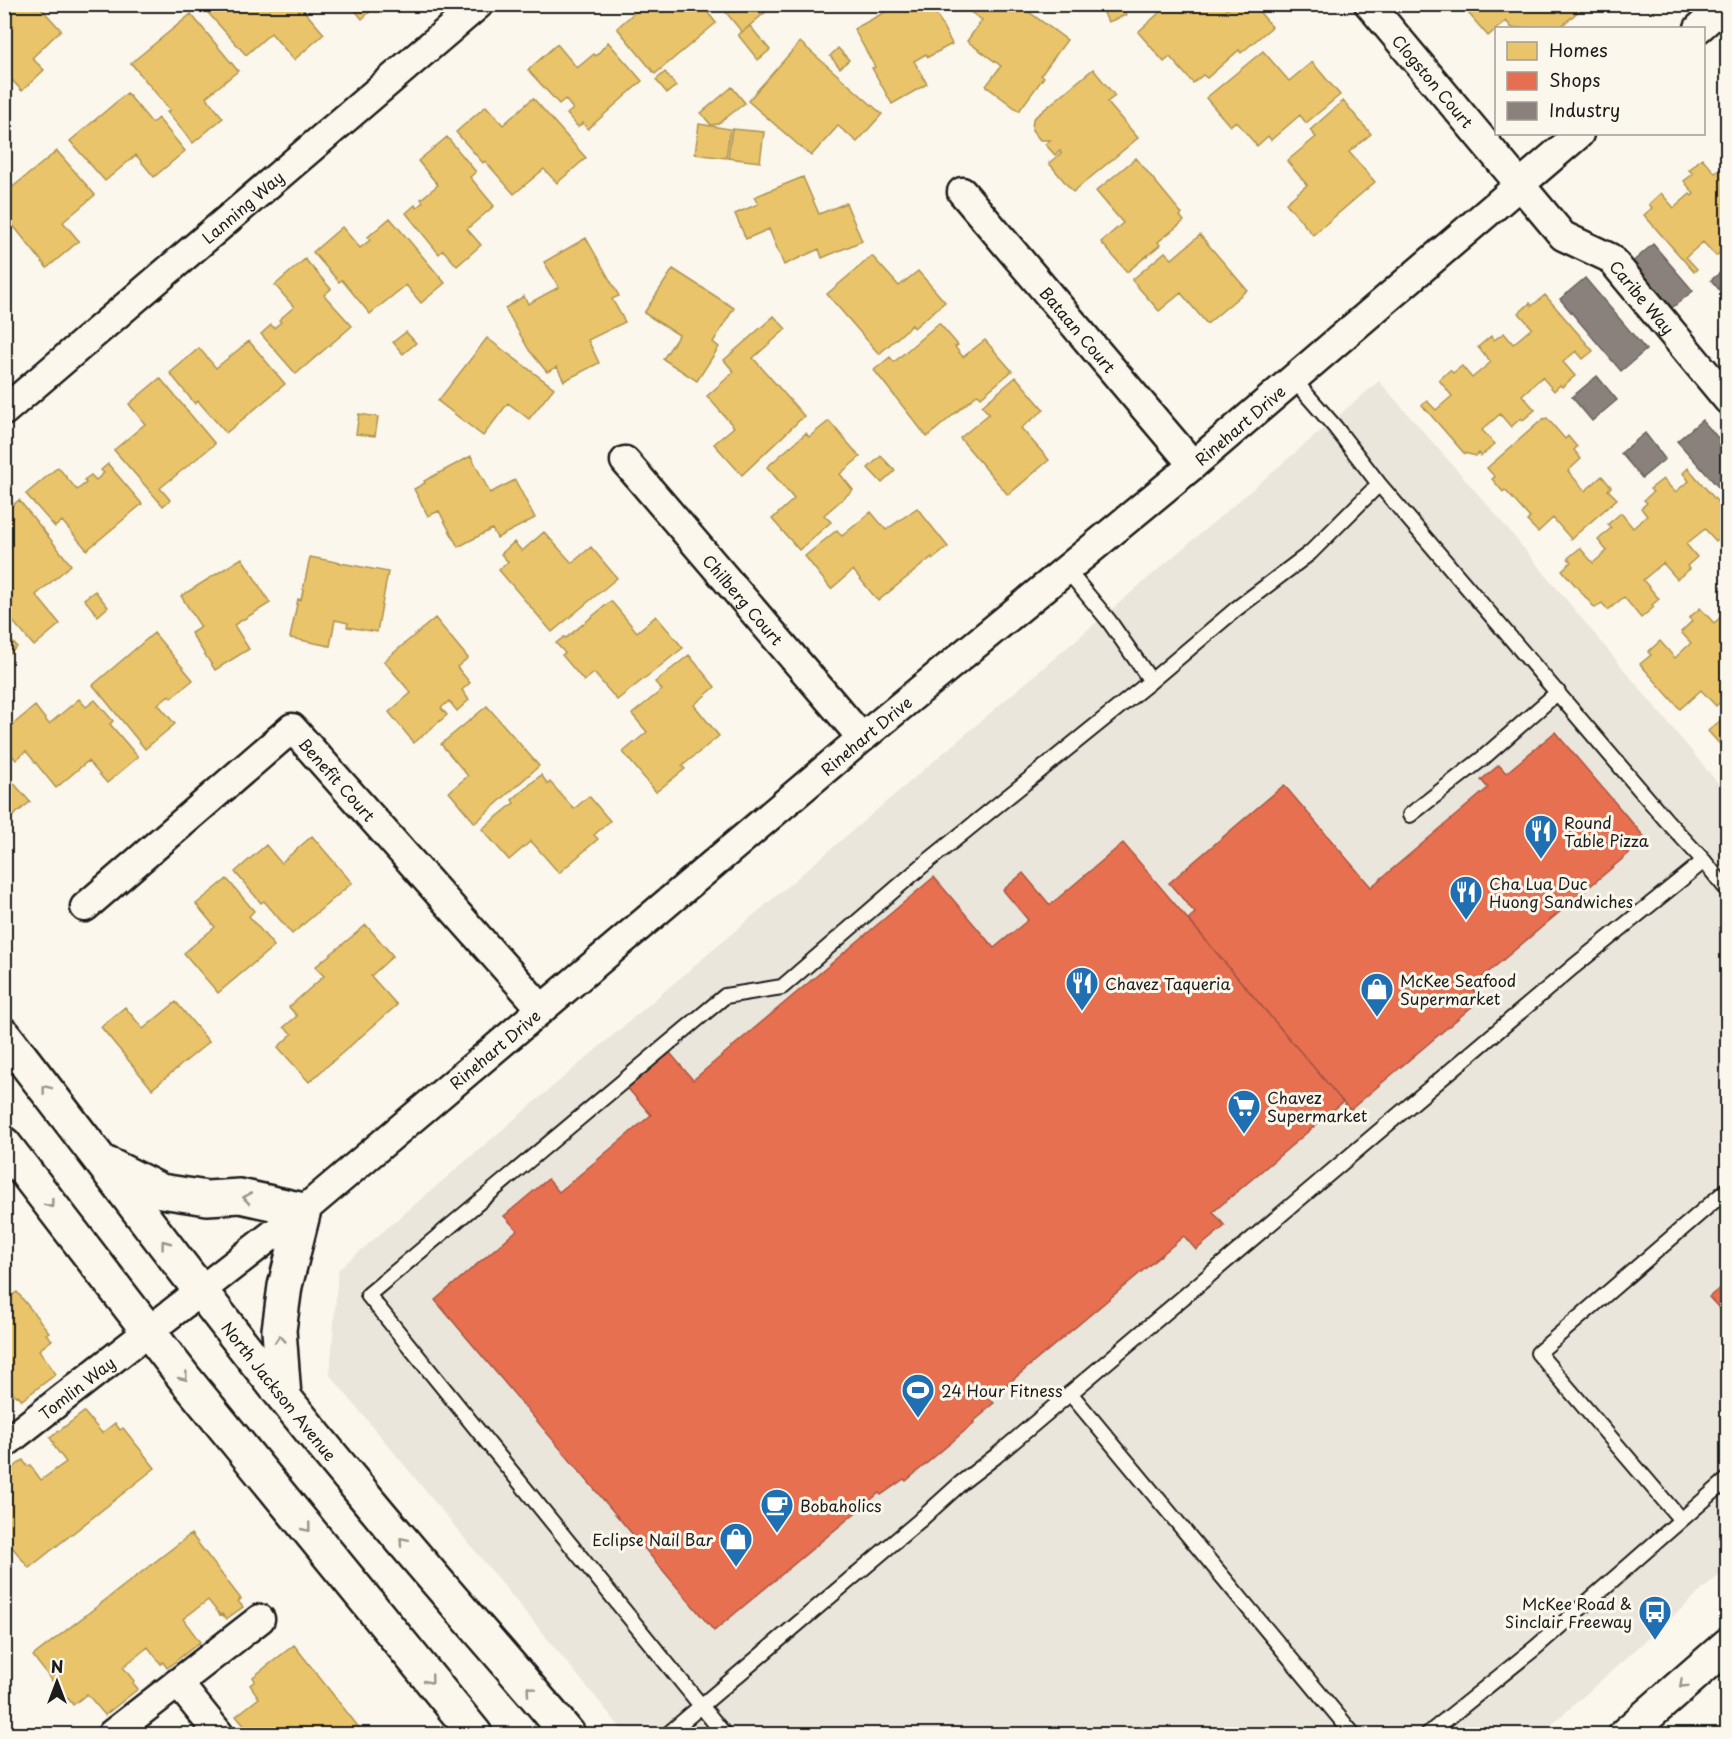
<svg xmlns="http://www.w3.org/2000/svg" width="1732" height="1739" viewBox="0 0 1732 1739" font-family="'Playpen Sans',sans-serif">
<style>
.built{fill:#eae6dc}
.homes{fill:#e9c46a;stroke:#ac9253;stroke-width:1.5}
.shops{fill:#e76f51;stroke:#aa5641;stroke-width:1.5}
.industry{fill:#8a817c;stroke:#69635f;stroke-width:1.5}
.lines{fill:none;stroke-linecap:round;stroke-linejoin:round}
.lane-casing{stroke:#1c1c1c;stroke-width:18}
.street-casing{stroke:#1c1c1c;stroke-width:33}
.secondary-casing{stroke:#1c1c1c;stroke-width:38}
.primary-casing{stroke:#1c1c1c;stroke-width:38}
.lane{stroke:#fbf7ec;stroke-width:14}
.street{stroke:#fbf7ec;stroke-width:28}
.secondary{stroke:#fbf7ec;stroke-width:33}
.primary{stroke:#fbf7ec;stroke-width:33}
.oneway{stroke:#97948e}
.labels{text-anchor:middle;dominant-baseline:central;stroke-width:6;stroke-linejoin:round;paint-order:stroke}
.street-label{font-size:16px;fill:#1c1c1c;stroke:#fbf7ec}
.poi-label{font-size:16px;fill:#1c1c1c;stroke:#fbf7ec;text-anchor:start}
</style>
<rect width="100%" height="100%" fill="#fbf7ec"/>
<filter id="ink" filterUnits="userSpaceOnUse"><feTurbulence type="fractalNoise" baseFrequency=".0167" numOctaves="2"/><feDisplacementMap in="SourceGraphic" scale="12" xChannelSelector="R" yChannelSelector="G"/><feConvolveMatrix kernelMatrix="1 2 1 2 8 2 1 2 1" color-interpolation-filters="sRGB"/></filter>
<g filter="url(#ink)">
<path class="built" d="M1379 381 1492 510 1727 794V1568L1541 1734H626L330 1375 338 1270Z"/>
<path class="homes" d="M4 4H37L61 30 32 58 44 70 22 91 10 78 7 80 4 76Z
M200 4H293L291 7 298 4 324 34 294 60 271 33 246 55Z
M350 4H386L379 10 375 7 362 19Z
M644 4H701L716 23 655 74 617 28Z
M719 4H775L742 32Z
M895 4H931L952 44 928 57 926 54 914 61 927 84 892 104 872 68 875 67 854 29 896 6Z
M974 4H1018L1067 40 1041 75 1044 77 1019 111 986 86 1001 66 967 41 982 20 969 11Z
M1100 4H1121L1126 15 1108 22Z
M1169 4H1222L1227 10 1234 4H1253L1272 27 1241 53 1239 50 1207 78 1203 75 1193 83 1170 57 1164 62 1138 32Z
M1463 4H1587L1559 28H1512L1506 21 1488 36 1462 6Z
M191 14 238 71 206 97 223 118 193 143 167 112 170 110 131 63Z
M750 26 770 50 758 60 738 35Z
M608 42 642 81 588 129 583 123 578 127 567 114 573 109 565 99 559 104 528 70 557 44 577 68 594 54 596 56Z
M800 42 882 114 857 142 838 126 811 156 748 101Z
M838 48 849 60 840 68 830 56Z
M1263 51 1289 81 1312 62 1340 95 1306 123 1300 115 1271 140 1268 136 1257 146 1236 121 1230 126 1206 98Z
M1093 69 1115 96 1107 102 1138 138 1073 192 1049 163 1061 153 1060 151 1055 155 1045 144 1050 140H1040L1032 130 1033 119Z
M665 72 676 86 667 93 656 80Z
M732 87 745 103 718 124 711 125 701 113Z
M127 93 152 123 158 118 185 151 154 177 136 155 105 181 70 141Z
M533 98 586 158 557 183 544 169 514 194 485 161 483 163 456 132 486 106 503 125Z
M1343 101 1371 134 1349 152 1375 182 1313 235 1286 203 1307 185 1287 161 1316 137 1310 130Z
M699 124 730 129 726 158 695 154Z
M732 129 764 132 760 162 728 158Z
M447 137 476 172 470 177 494 206 467 229 481 245 457 266 443 250 439 254 406 213 415 205 416 208 423 202 421 199 438 185 418 161Z
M57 151 95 195 63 222 79 241 47 268 4 214V194Z
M1136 158 1182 214 1180 216 1184 221 1158 242 1160 245 1127 272 1101 242 1123 223 1096 191Z
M1702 158 1715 173 1728 162V224L1725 226 1728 229V246L1716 256 1703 242 1686 257 1697 269 1694 272 1644 215 1652 208 1649 204 1661 193 1674 208 1690 194 1692 196 1694 194 1684 181 1693 174 1689 170Z
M803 177 819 214 846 203 862 241 822 258 819 249 784 265 769 229 746 239 735 214 758 204 754 197Z
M390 218 445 283 421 303 406 285 370 314 342 280 339 282 313 252 342 227 360 248 370 240 368 237Z
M1200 235 1247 290 1207 324 1181 293 1159 311 1132 280 1165 252 1172 259Z
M586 238 619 296 612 299 625 322 588 340 599 363 564 381 557 367 547 372 529 350 505 308 524 296 528 304 559 287 544 262Z
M872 256 899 286 918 271 945 302 914 328 912 325 879 354 827 294Z
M305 259 331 289 324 295 352 326 296 374 261 334 271 325 274 328 281 322 279 320 294 307 275 285Z
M673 269 734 308 713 342 719 347 697 381 663 359 679 335 644 313Z
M1545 295 1593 351 1583 359 1576 351 1563 362 1575 376 1562 387 1560 385 1554 391 1542 377 1522 395 1535 410 1523 420 1521 418 1511 427 1500 414 1482 430 1495 444 1481 456 1479 453 1476 456 1464 453 1422 405 1427 401 1436 410 1452 396 1439 380 1450 370 1453 373 1462 366 1472 378 1491 362 1478 347 1491 336 1494 340 1504 333 1513 344 1532 328 1519 313 1530 303 1532 306Z
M774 316 786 329 753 358 804 416 742 475 714 444 734 427 707 396 734 372 724 360Z
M939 323 958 345 955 347 963 357 985 340 1012 371 981 397 978 394 927 437 874 370 890 357 894 362Z
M406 332 416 343 403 354 393 342Z
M487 338 554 388 529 419 508 403 483 436 438 401Z
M249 341 285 384 226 433 198 401 195 404 170 373 199 348 216 368Z
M1016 377 1044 410 1021 428 1049 460 1008 495 960 438 989 414 982 406Z
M160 378 215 444 160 488 170 500 163 506 114 450 145 424 129 404Z
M359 414 378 417 375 436 356 434Z
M1547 418 1565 439 1568 436 1577 447 1574 450 1581 459 1568 471 1585 491 1602 476 1611 487 1608 490 1617 499 1571 539 1553 518 1538 532 1527 521 1530 518 1505 490 1503 492 1492 479 1495 477 1487 468 1543 419Z
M829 421 860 457 840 474 853 490 824 515 831 522 799 550 772 519 794 499 767 467 806 433 809 437Z
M471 456 490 493 515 480 535 518 497 538 492 529 458 547 439 511 428 516 414 489 425 483 424 481Z
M881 456 895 471 882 483 868 468Z
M108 464 142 504 87 550 62 521 55 527 26 494 58 467 77 490 86 483 84 480 91 475 96 480 104 473 101 470Z
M1688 468 1728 514V531L1716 541 1705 529 1686 544 1697 557 1687 566 1690 569 1677 579 1663 563 1643 580 1659 599 1652 605 1654 607 1641 618 1624 597 1608 610 1602 603 1595 608 1562 570 1571 562 1568 558 1580 548 1593 563 1607 551 1598 540 1611 528 1608 524 1621 513 1633 528 1647 516 1641 508 1647 503 1644 500 1653 492 1650 489 1663 479 1675 492 1689 481 1683 473Z
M19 500 71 565 36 595 60 624 34 646 4 611V512Z
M917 508 948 547 933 559 932 557 878 601 853 570 831 589 805 556 837 530 842 536 871 512 886 530Z
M544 532 572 563 591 547 617 578 552 632 499 570 508 562 501 554 514 542 522 551Z
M310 557 388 572 377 632 347 627 348 623 335 620 330 646 290 638 298 599 301 600Z
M242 558 270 603 234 625 249 649 215 670 191 633 201 627 181 596Z
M95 591 108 607 98 616 84 599Z
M611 601 637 632 656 616 683 648 617 700 594 673 584 681 562 655 565 653 556 643 564 637 566 638Z
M1700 608 1714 623 1728 611V691L1724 694 1726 697 1716 706 1701 690 1680 709 1640 664 1651 655 1648 652 1660 641 1675 658 1691 643 1681 632 1692 621 1689 618Z
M435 618 468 658 457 667 470 683 462 690 469 700 457 711 449 701 441 708 447 715 414 743 389 712 411 693 384 661Z
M4 633 17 647 4 658Z
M154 633 193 680 171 698 169 695 158 704 175 724 145 749 93 685Z
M689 655 715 687 694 705 719 736 682 766 685 769 656 792 623 752 647 732 632 714 662 690 655 682Z
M79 699 86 707 95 700 113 721 110 724 138 757 107 783 88 761 56 788 26 751 16 760 4 746V732L35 706 49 724Z
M487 706 539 766 475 823 449 792 468 776 441 744Z
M1728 714V752H1727L1708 731Z
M4 772 30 802 7 821 4 818Z
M541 775 548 784 550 782 574 809 589 796 610 821 594 835 598 839 559 873 531 841 509 860 482 829 514 803 512 800Z
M312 836 352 883 292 934 264 901 261 903 235 872 266 845 281 863Z
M227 879 254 911 249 916 274 946 218 993 184 953 215 927 196 904Z
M366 925 393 956 371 976 397 1005 309 1082 278 1047 292 1034 284 1027 297 1016 289 1007 324 976 315 967Z
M176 1002 209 1042 152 1089 101 1027 125 1007 143 1029Z
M17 1292 49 1332 46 1334 52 1340 39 1350 56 1374 22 1400 18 1395 16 1396 4 1382V1301Z
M84 1412 102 1433 115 1423 120 1430 123 1428 155 1468 29 1568 4 1537V1510L7 1508 4 1506V1475L23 1460 27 1466 30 1465 41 1480 66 1462 53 1445 54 1443 50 1438Z
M191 1534 241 1599 238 1601 243 1607 226 1619 222 1614 220 1615 208 1600 183 1619 200 1642 167 1668 163 1662 161 1664 148 1647 123 1667 134 1681 133 1683 138 1689 105 1715 87 1694 73 1705 68 1698 66 1699 33 1656Z
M294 1645 364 1734H288L285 1730 280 1734H251L236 1716 259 1698 250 1685 255 1681 253 1677Z"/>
<path class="shops" d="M1555 732 1646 839 1471 987 1481 999 1350 1110 1188 919 1195 913 1169 883 1284 785 1371 887 1488 788 1481 780 1499 765 1506 773Z
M1123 843 1343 1102 1213 1212 1225 1226 1196 1250 1184 1236 990 1399 994 1403 984 1411 985 1412 973 1422 974 1423 906 1481 904 1479 881 1495 879 1493 714 1631 435 1300 517 1230 504 1216 548 1179 559 1192 651 1115 624 1084 666 1048 693 1080 934 877 994 948 1028 920 1003 890 1023 873 1050 905Z
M1728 1281V1318L1709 1297Z"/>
<path class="industry" d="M1653 244 1693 291 1668 311 1629 265Z
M1728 266V300L1711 280Z
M1585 278 1646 350 1621 371 1560 299Z
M1597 376 1617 400 1592 421 1572 397Z
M1702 420 1728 449V498L1677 441Z
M1645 433 1665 459 1642 478 1621 453Z"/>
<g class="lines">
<g class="lane-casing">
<path id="lane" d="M1067 570 1109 621 1151 681
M1410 815 1483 758 1558 692
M1704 861 1728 891
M1070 1393 1353 1734
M1681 1520 1538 1353 1728 1189
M668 1734 919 1521 961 1483 996 1456 1573 967 1704 861 1666 820 1379 484 1335 427 1293 379
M724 1734 368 1295 725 996 782 987 922 866 1151 681 1236 609 1310 553 1379 484
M1428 1734 1535 1648 1728 1479"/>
</g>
<g class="street-casing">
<g id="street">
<path id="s1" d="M1369 4 1563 236 1610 258 1728 400"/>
<path d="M1699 28 1726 4"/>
<path id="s2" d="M962 192 1193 465"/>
<path id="s3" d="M4 411 479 4"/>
<path id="s4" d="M625 461 862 738"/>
<path id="s5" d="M85 907 292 728 541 1008"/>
<path id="s6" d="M4 1444 304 1210 862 738 1193 465 1579 134"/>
<path d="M178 1683 219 1734"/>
<path d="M112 1734 260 1619"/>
</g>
</g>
<g class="secondary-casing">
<g id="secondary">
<path id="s7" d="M4 1035C122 1187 236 1342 359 1489 427 1572 499 1652 568 1734"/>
<path d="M4 1144 186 1380 475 1734"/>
<path d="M109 1165 161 1191 207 1198 240 1196 304 1210 285 1286 279 1330 284 1397"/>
</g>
</g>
<g class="primary-casing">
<path id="primary" d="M1626 1734 1728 1645"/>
</g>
<use href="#lane" class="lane"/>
<use href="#street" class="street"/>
<use href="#secondary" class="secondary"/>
<use href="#primary" class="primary"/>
</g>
<defs><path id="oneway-chevron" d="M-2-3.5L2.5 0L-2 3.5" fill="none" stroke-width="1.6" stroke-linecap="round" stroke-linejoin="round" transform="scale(1.5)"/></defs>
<g class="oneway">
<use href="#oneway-chevron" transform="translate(46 1089) rotate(-128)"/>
<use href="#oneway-chevron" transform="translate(247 1198) rotate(-171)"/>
<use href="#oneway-chevron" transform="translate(50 1204) rotate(53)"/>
<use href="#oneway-chevron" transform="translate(165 1244) rotate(-127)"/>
<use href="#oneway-chevron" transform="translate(280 1339) rotate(-94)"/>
<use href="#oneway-chevron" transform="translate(184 1377) rotate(52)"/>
<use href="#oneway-chevron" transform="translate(307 1528) rotate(51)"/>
<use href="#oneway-chevron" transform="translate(403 1541) rotate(-131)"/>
<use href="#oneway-chevron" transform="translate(430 1680) rotate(51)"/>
<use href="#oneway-chevron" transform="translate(1683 1684) rotate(138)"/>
<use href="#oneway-chevron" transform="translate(530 1690) rotate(-131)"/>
</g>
</g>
<defs>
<g id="restaurant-pin" transform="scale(1.725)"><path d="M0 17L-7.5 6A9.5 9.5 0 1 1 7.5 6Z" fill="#1f6fb2" stroke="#fbf7ec"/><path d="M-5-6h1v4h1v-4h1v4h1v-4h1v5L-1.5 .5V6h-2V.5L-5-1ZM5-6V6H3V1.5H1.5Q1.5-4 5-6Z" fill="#fff"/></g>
<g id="shop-pin" transform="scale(1.725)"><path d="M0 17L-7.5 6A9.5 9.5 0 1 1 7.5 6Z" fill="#1f6fb2" stroke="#fbf7ec"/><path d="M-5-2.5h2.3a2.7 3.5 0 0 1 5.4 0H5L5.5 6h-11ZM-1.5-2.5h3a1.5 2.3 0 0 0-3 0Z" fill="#fff"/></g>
<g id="supermarket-pin" transform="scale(1.725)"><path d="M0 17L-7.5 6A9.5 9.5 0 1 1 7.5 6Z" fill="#1f6fb2" stroke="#fbf7ec"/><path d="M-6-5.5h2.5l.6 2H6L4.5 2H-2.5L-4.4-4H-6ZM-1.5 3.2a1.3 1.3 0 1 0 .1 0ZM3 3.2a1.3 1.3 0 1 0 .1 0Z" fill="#fff"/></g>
<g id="stadium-pin" transform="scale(1.725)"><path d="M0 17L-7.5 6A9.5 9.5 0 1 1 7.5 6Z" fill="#1f6fb2" stroke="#fbf7ec"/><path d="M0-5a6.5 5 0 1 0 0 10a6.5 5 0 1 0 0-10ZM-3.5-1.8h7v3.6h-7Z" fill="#fff"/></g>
<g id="cafe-pin" transform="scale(1.725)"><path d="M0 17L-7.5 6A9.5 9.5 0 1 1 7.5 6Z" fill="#1f6fb2" stroke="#fbf7ec"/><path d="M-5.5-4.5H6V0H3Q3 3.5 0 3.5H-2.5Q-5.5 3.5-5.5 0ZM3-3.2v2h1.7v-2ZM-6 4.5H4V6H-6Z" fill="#fff"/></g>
<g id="bus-pin" transform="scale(1.725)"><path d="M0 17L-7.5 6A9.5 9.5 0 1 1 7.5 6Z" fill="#1f6fb2" stroke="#fbf7ec"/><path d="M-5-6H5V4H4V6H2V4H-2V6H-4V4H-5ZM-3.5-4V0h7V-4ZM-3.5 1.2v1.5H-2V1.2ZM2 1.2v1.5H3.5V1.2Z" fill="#fff"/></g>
</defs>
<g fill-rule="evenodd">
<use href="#restaurant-pin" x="1541" y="831"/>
<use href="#restaurant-pin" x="1466" y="892"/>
<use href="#restaurant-pin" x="1082" y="983"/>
<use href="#shop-pin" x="1377" y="989"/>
<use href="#supermarket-pin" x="1244" y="1106"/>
<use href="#stadium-pin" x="918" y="1390"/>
<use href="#cafe-pin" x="777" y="1505"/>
<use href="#shop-pin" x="736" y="1539"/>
<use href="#bus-pin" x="1655" y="1612"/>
</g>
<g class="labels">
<g class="street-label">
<text stroke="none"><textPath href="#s1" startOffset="100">Clogston Court</textPath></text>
<text stroke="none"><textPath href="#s3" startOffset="314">Lanning Way</textPath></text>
<text stroke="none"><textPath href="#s1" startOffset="405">Caribe Way</textPath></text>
<text stroke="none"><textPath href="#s2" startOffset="180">Bataan Court</textPath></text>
<text stroke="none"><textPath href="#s6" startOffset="1602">Rinehart Drive</textPath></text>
<text stroke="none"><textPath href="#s4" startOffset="182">Chilberg Court</textPath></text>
<text stroke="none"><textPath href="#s6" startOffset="1116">Rinehart Drive</textPath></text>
<text stroke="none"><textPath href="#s5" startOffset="342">Benefit Court</textPath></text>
<text stroke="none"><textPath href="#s6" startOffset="630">Rinehart Drive</textPath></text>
<text stroke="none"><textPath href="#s6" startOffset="92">Tomlin Way</textPath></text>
<text stroke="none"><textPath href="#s7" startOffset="450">North Jackson Avenue</textPath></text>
</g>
<g class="poi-label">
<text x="1564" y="822">Round<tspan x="1564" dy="18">Table Pizza</tspan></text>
<text x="1489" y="883">Cha Lua Duc<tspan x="1489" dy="18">Huong Sandwiches</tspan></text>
<text x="1400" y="980">McKee Seafood<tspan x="1400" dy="18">Supermarket</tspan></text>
<text x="1105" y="983">Chavez Taqueria</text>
<text x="1267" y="1097">Chavez<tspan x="1267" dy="18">Supermarket</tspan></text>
<text x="941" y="1390">24 Hour Fitness</text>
<text x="800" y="1505">Bobaholics</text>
<text x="713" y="1539" text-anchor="end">Eclipse Nail Bar</text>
<text x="1632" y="1603" text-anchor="end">McKee Road &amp;<tspan x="1632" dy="18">Sinclair Freeway</tspan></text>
</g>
</g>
<rect width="1732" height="1739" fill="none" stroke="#fbf7ec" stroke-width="24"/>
<rect x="12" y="12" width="1708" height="1715" fill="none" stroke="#1c1c1c" stroke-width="2" filter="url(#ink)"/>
<rect x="1495" y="27" width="210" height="108" fill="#fbf7ec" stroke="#a29f99" stroke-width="1.5"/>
<rect x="1507" y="42" width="30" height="18" fill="#e9c46a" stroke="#a29f99" stroke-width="1.5"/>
<text x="1549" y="57" font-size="18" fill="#1c1c1c">Homes</text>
<rect x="1507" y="72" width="30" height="18" fill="#e76f51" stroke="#a29f99" stroke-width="1.5"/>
<text x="1549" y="87" font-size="18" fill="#1c1c1c">Shops</text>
<rect x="1507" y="102" width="30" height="18" fill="#8a817c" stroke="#a29f99" stroke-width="1.5"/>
<text x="1549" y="117" font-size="18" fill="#1c1c1c">Industry</text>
<g transform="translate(57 1682)" stroke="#fbf7ec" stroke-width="4.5" paint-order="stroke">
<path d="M0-4.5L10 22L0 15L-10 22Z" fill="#1c1c1c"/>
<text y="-9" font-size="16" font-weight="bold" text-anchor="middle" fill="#1c1c1c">N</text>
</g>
</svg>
